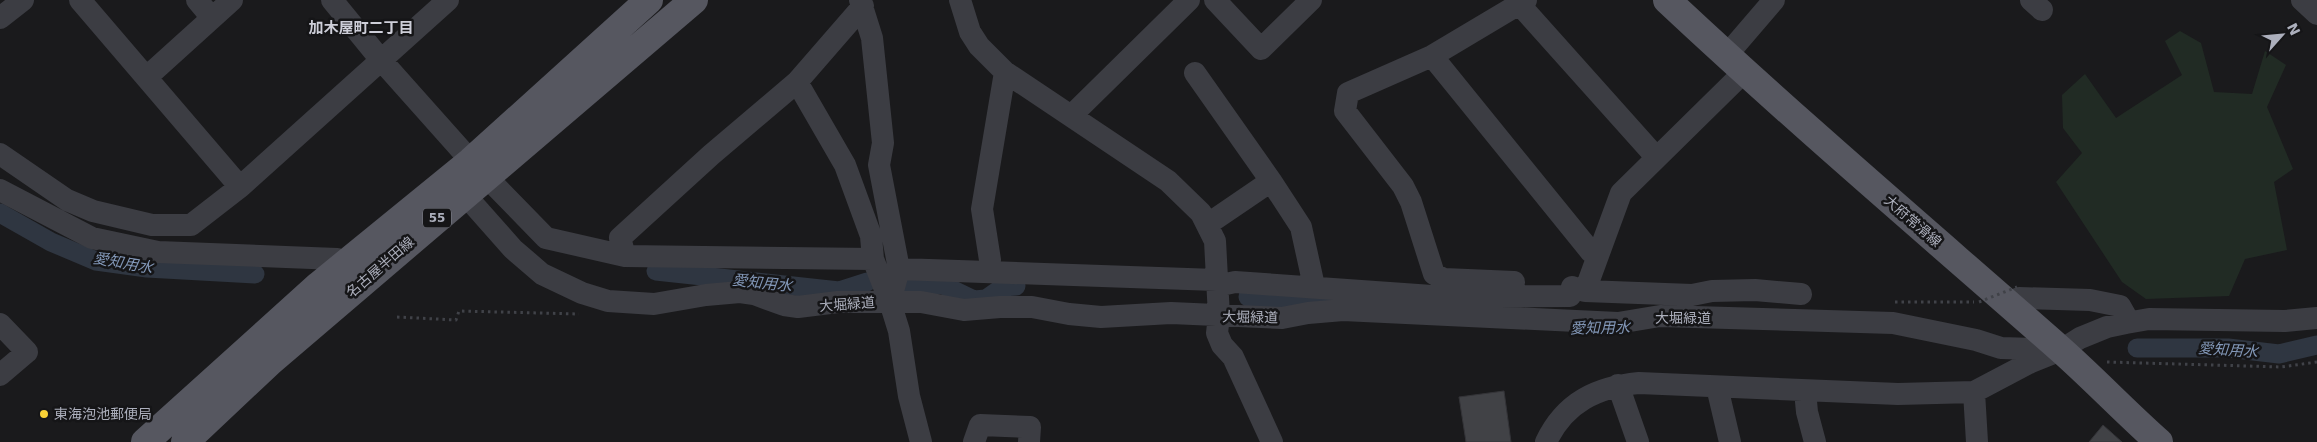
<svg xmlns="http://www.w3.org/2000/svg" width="2317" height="442" viewBox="0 0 2317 442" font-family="'DejaVu Sans','Noto Sans JP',sans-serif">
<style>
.green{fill:#212b24}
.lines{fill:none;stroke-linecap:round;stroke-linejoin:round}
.canal{stroke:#2f3641;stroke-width:19}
.building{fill:#414246;stroke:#343438}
.path{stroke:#404248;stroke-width:3;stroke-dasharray:2.5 4;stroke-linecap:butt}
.minor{stroke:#3c3d43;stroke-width:22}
.major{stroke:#565760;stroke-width:28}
.path-bridge{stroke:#404248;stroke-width:3;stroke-dasharray:2.5 4;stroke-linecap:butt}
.poi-dot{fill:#f8d136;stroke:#151517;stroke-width:2}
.labels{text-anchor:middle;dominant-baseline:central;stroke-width:5;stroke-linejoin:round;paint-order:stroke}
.shield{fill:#151517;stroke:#7f818a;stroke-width:1}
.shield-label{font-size:12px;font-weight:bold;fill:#acafbc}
.street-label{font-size:14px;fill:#acafbc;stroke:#151517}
.poi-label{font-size:14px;fill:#acafbc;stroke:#151517;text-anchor:start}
.neighbourhood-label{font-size:15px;font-weight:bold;fill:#cdced8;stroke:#151517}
.water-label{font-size:15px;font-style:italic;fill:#8297b7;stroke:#151517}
</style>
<rect width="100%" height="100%" fill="#1a1a1c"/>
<path class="green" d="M2180 31 2201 43 2214 92 2252 94 2265 51 2286 65 2267 107 2293 169 2274 182 2287 250 2245 259 2229 296 2146 299 2122 282 2056 182 2082 153 2063 128 2062 95 2085 74 2116 118 2182 75 2165 41Z"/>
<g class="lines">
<path class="canal" d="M0 213 51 242 96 261 147 268 255 274
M656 271 839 291 867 282
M909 284 943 285 974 300 986 299 1003 287 1016 286
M1248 297 1343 303
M2137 348H2228L2279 354 2317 345"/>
</g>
<path class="building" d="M1504 391 1511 442H1466L1459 397Z
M2103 425 2122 442H2089Z"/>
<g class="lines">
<path class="path" d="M1895 302H1974
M397 317 456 320 459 311 579 314
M2107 362 2281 367 2317 362"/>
<path class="minor" d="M80 0 240 187
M197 0 212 18
M332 0 381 60 471 161 546 238 625 256 873 259
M960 0 970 32 979 46 1005 72 1168 181 1201 213 1215 241 1219 316 1217 333 1222 345 1233 357 1272 442
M1215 0 1261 49 1311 0
M2031 0 2042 10
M2302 0 2317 14
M1520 5 1656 157
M0 18 23 0
M1432 56 1591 252 1598 255
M1726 56 1774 0
M1195 73 1271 181 1208 224
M148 76 232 0
M797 82 845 165 871 236 873 259 890 302 899 269 879 165 883 143 872 38 860 0
M1071 116 1189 0
M0 154 67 200 93 211 152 225H191L240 187 448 0
M1271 181 1301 227 1314 286
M0 190 92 238 158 252 337 259 345 265
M474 205 513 249 542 274 582 293 608 301 654 304 706 295 740 292 754 294 784 305 798 307 838 302H921L964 310 1000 307H1032L1069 314 1101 317 1171 313 1282 318 1308 313 1343 310 1618 323 1660 316 1893 323 1976 340 2001 348 2061 350
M625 256 620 238 711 155 797 82 863 6
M990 260 982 209 1005 72
M899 269 1216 280
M1514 282 1444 279 1434 274 1411 202 1403 186 1345 111 1348 93 1432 56 1526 0
M1217 286 1235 282 1446 297 1570 296 1572 287 1585 291 1692 295 1712 291 1755 290 1801 294
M1585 291 1621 193 1744 72
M890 302 899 331 909 396 921 442
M2008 306 2019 298 2090 300 2120 306 2129 322
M0 324 27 352 0 375
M1618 385 1638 442
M1717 387 1730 442
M1805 391 1807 412 1815 442
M1974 392 1977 442
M974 442 980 425 1030 427 1029 442
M1546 442C1565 402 1597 387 1639 383L1898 394 1974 392 2031 362 2061 350 2080 338 2107 327 2126 323 2149 319 2285 321 2317 318"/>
<path class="major" d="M1667 0C1795 120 1928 233 2060 349 2094 379 2125 412 2159 442
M145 442 319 285 471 161 649 0
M185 442 271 361 694 0"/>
<path class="path-bridge" d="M1979 302 2017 287"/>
</g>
<circle class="poi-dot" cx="44" cy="414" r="5"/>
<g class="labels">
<rect class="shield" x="423" y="208.5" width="28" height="19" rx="4"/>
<g class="shield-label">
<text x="437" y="218">55</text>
</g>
<g class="street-label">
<text transform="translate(1913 221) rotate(41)">大府常滑線</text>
<text transform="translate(380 267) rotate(-41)">名古屋半田線</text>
<text transform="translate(847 304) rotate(-4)">大堀緑道</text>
<text transform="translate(1250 317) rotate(1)">大堀緑道</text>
<text x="1683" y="318">大堀緑道</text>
</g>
<g class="poi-label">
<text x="54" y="414">東海泡池郵便局</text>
</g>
<g class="neighbourhood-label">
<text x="361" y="28">加木屋町二丁目</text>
</g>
<g class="water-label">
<text transform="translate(123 263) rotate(10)">愛知用水</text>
<text transform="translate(762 283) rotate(6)">愛知用水</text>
<text transform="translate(1600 328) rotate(-1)">愛知用水</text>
<text transform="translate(2228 350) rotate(4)">愛知用水</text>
</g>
</g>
<g transform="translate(2282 35) rotate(63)" stroke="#151517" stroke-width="4" paint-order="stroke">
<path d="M0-4L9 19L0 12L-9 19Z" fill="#acafbc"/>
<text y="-8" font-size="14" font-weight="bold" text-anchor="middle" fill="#acafbc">N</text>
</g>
</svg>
